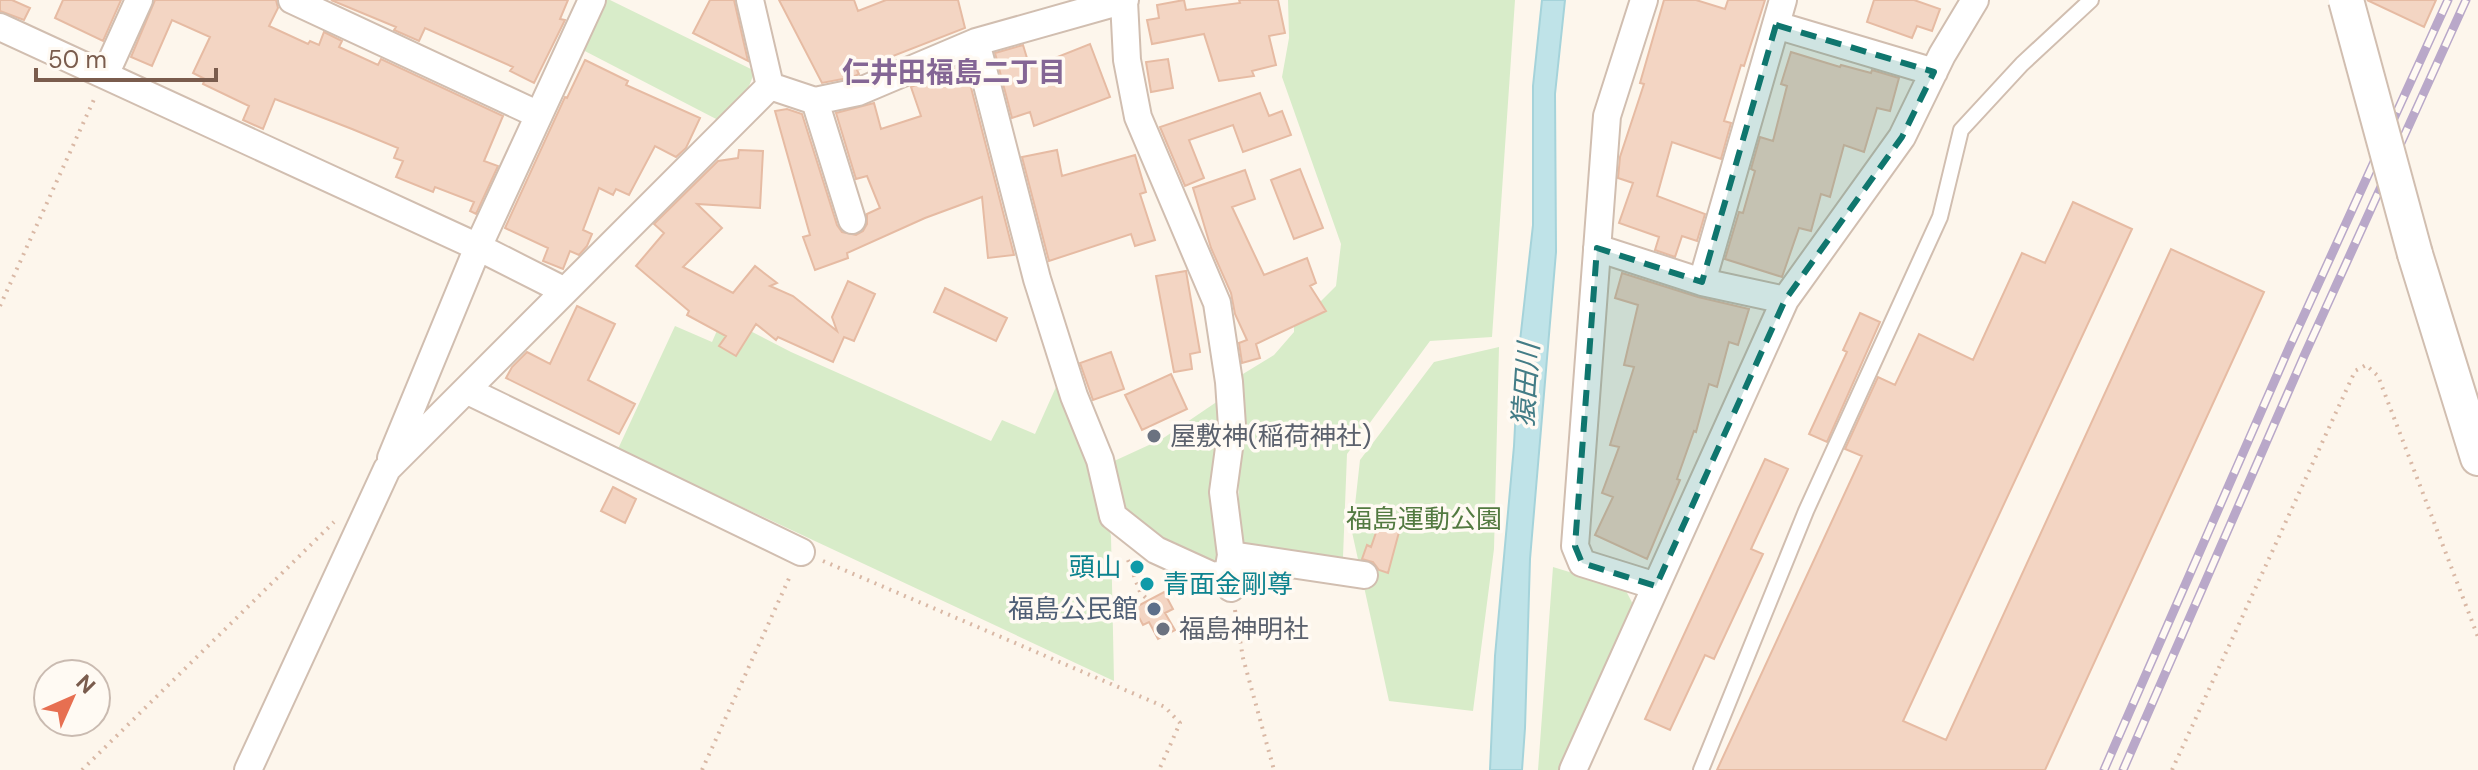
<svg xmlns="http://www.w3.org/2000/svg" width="2478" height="770" viewBox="0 0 2478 770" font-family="'DM Sans','Noto Sans JP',sans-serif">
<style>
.green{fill:#d8ecc9}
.water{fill:#bfe3e8;stroke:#a5d3da;stroke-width:2}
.building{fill:#f3d5c3;stroke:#e6bba3;stroke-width:2}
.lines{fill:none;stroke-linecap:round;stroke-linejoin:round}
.service-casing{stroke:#d1beb0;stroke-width:18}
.minor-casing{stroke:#d1beb0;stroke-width:30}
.tertiary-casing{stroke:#d1beb0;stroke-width:38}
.path{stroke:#d9b8a5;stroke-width:4;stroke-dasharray:2 6;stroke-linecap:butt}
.service{stroke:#fff;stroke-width:14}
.minor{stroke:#fff;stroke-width:26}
.tertiary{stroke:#fff;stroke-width:34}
.rail-casing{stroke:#b9a8c9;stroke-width:9}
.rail{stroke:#fffaf3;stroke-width:6;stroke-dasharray:18;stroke-linecap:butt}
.tertiary-bridge-casing{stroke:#d1beb0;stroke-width:38;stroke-linecap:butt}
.tertiary-bridge{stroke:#fff;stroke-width:34}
.marked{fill:#0f766e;fill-opacity:0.2;stroke:#0f766e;stroke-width:6;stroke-dasharray:16 10;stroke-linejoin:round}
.worship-dot{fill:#6b7280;stroke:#fffaf3;stroke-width:3}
.culture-dot{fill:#0f9aa8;stroke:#fffaf3;stroke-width:3}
.service-dot{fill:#5c6f8a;stroke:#fffaf3;stroke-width:3}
.labels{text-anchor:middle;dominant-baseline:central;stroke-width:7;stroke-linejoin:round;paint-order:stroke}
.worship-label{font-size:26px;fill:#5b616d;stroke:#fffaf3;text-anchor:start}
.park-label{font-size:26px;fill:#537a41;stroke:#fffaf3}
.culture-label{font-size:26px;fill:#0d838f;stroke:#fffaf3;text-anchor:end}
.service-label{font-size:26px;fill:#4e5e75;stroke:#fffaf3;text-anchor:end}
.neighbourhood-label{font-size:28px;font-weight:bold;fill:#846695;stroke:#fffaf3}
.water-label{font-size:28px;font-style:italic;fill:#437c86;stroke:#fffaf3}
</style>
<rect width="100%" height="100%" fill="#fdf6ec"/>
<path class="green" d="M601 0H610L755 71 745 96 720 121 579 48Z
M1288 0H1515L1492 337 1430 341 1347 454 1343 557 1239 547 1238 377 1274 355 1294 332V313L1321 301 1336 286 1341 244 1282 77 1289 38Z
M723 317 791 352 991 441 1002 420 1035 434 1060 378 1094 459 1111 536 1114 681 618 449 675 326 712 342Z
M1499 347 1494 549 1473 711 1389 701 1352 532 1360 460 1434 362Z
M1218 401 1215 483 1220 559 1204 562 1143 532 1124 513 1112 462 1162 439Z
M1553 567 1625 589 1636 610 1565 770H1538Z"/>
<path class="water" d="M1542 0H1565L1555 94 1556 252 1530 559 1525 728 1522 770H1490L1495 656 1514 446 1519 350 1533 225V86Z"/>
<path class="building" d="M0 0H12L30 8 24 20 0 11Z
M63 0H121L103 41 55 18Z
M155 0H276L278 8 269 26 308 44 310 41 319 45 324 32 342 41 339 47 378 65 381 59 503 116 484 161 498 166 476 214 470 211 474 202 435 187 433 192 396 177 403 161 394 158 398 148 352 129 275 99 263 129 243 120 249 106 203 84 205 79 193 73 210 37 172 20 152 66 131 57Z
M331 0H568L560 19 565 20 534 83 510 71 513 67 425 28 419 41 394 30 396 27Z
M710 0H734L748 61 693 33Z
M779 0H854L858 11 886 0H958L965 28 857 70 859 74 853 77 822 83Z
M1184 0 1186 10 1240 3 1239 0H1278L1285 33 1269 36 1276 65 1252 71 1254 76 1219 81 1204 34 1152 44 1147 20 1159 18 1157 5Z
M1664 0H1696L1725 9 1728 0H1765L1744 66 1741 65 1724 121 1731 123 1721 159 1672 142 1657 196 1705 214 1697 241 1682 236 1675 257 1655 250 1659 237 1619 223 1633 183 1618 178 1620 157 1644 84 1640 83Z
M1874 0H1914L1940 9 1932 31 1917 26 1912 38 1867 22Z
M2367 0H2436L2424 27Z
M1090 44 1110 97 1034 126 1030 112 1012 118 995 53 1023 45 1030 68Z
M1791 52 1840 67 1841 65 1871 73 1872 70 1899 78 1890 111 1877 108 1864 152 1844 145 1830 197 1821 194 1811 231 1799 228 1782 277 1725 259 1739 212 1743 213 1755 171 1751 169 1760 137 1773 141 1787 86 1781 84Z
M1168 59 1173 88 1151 92 1146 62Z
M585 60 628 81 626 85 700 118 686 148 676 157 655 146 629 195 616 189 613 195 599 188 583 230 592 234 587 246 579 255 570 251 563 269 543 261 548 248 505 228 565 97 567 98Z
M965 64 1014 255 988 258 982 197 925 218 847 253 848 258 815 270 803 237 810 235 775 111 787 109 802 114 837 225 842 232 856 235 863 231 867 224V214L880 208 867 176 856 179 836 113 874 103 881 129 921 116 911 87Z
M1260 93 1269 116 1282 111 1291 135 1243 152 1233 125 1189 140 1204 178 1185 186 1160 127Z
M739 150 763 151 760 208 697 204 722 228 683 267 733 293 755 266 777 283 770 286 793 296 837 331 832 317 848 281 875 294 854 341 844 337 833 362 778 337 776 340 756 324 736 356 719 346 726 336 687 315 689 311 636 266 664 233 654 224 718 161 738 158Z
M1057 150 1062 176 1135 155 1146 192 1140 194 1155 240 1135 246 1131 234 1049 261 1022 157Z
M1300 169 1323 228 1294 239 1271 180Z
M1245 170 1255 199 1232 207 1264 275 1307 258 1316 283 1310 286 1326 311 1256 344 1260 358 1242 363 1239 343 1247 340 1235 314 1231 293 1211 248 1193 188Z
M2073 202 2132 229 1903 721 1946 740 2171 249 2264 292 2045 770H1717L1862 456 1845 449 1878 377 1895 385 1919 334 1973 360 2022 253 2045 263Z
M1186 271 1200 352 1190 354 1192 369 1174 372 1156 276Z
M1622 273 1698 297 1749 309 1738 345 1729 342 1717 387 1709 384 1696 432 1694 431 1677 479 1680 480 1647 559 1595 535 1613 497 1602 493 1619 447 1610 445 1634 367 1624 365 1638 305 1615 298Z
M945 288 1007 318 996 341 934 312Z
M577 306 615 324 588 380 635 404 619 434 506 378 512 367 527 352 550 364Z
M1860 313 1880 322 1827 442 1809 434 1847 352 1843 350Z
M1111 352 1124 389 1093 400 1080 363Z
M1171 374 1187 409 1142 430 1125 395Z
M1765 459 1788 469 1751 549 1763 554 1714 659 1705 655 1670 730 1645 719Z
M613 487 636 499 625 523 601 511Z
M1382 515 1402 521 1388 573 1379 570 1373 562 1362 559 1367 545 1371 547Z
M1164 592 1173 609 1165 613 1175 630 1158 639 1149 622 1143 625 1134 608Z"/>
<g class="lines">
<g class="service-casing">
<path id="service" d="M1701 770 1806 511 1940 217 1961 130 2022 64 2091 0"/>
</g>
<g class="minor-casing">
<path id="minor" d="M292 0 539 115
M1644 0 1607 116 1575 546 1582 563 1656 586
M1124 1 1127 60 1138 117 1217 303 1229 382 1232 426 1223 492 1231 555 1228 573 1231 588
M1776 25 1934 72
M0 27 478 247 563 290
M976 42 1037 279 1074 396 1100 460 1113 516 1156 550 1213 576 1228 573
M105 75 139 0
M770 86 815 101 858 92 976 42 1125 0
M815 101 852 220
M1597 248 1702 282 1785 300
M1702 282 1783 0
M468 391 801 552
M391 458 478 247 592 0
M1231 555 1364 575
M248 770 387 469 770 86 750 0
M1573 770 1785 300 1902 137 1942 55 1975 0"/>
</g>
<g class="tertiary-casing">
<path id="tertiary" d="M2415 254 2478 458"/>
</g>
<path class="path" d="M0 306 96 95
M1128 560 1140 592 1147 599
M823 561 1165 707 1180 723 1159 770
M1235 610 1243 658 1274 770
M82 770 334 522
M702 770 791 574
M2172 770 2355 371 2366 365 2378 376 2478 637"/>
<use href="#service" class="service"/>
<use href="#minor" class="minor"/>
<use href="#tertiary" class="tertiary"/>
<g class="rail-casing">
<path id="rail" d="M2104 770 2289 348 2448 0
M2123 770 2304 356 2466 0"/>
</g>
<use href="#rail" class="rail"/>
<g class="tertiary-bridge-casing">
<path id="tertiary-bridge" d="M2346 0 2415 254"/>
</g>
<use href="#tertiary-bridge" class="tertiary-bridge"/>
</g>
<path class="marked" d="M1776 25 1934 72 1902 137 1785 300 1656 586 1582 563 1575 546 1597 248 1702 282Z"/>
<g class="worship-dot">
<circle cx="1154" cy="436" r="8"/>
<circle cx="1163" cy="629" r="8"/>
</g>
<g class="culture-dot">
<circle cx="1137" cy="567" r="8"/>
<circle cx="1147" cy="584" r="8"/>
</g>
<circle class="service-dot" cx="1154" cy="609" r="8"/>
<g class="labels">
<g class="worship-label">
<text x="1170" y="436">屋敷神(稲荷神社)</text>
<text x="1179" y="629">福島神明社</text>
</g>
<g class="park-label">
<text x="1424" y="519">福島運動公園</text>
</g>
<g class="culture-label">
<text x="1121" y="567">頭山</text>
<text x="1163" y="584" text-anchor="start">青面金剛尊</text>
</g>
<g class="service-label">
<text x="1138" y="609">福島公民館</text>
</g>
<g class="neighbourhood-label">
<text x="954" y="72">仁井田福島二丁目</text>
</g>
<g class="water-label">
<text transform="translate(1526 385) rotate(-86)">猿田川</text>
</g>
</g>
<g transform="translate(72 698) rotate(45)"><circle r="38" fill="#fffaf3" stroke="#cabbb1" stroke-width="2"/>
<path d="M0-6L14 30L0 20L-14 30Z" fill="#e76f51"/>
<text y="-12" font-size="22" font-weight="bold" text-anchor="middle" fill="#7a5c4d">N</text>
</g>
<path d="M36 68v12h180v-12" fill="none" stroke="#7a5c4d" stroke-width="4"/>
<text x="48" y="68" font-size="24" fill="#7a5c4d" stroke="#fffaf3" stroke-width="6" paint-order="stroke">50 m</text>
</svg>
